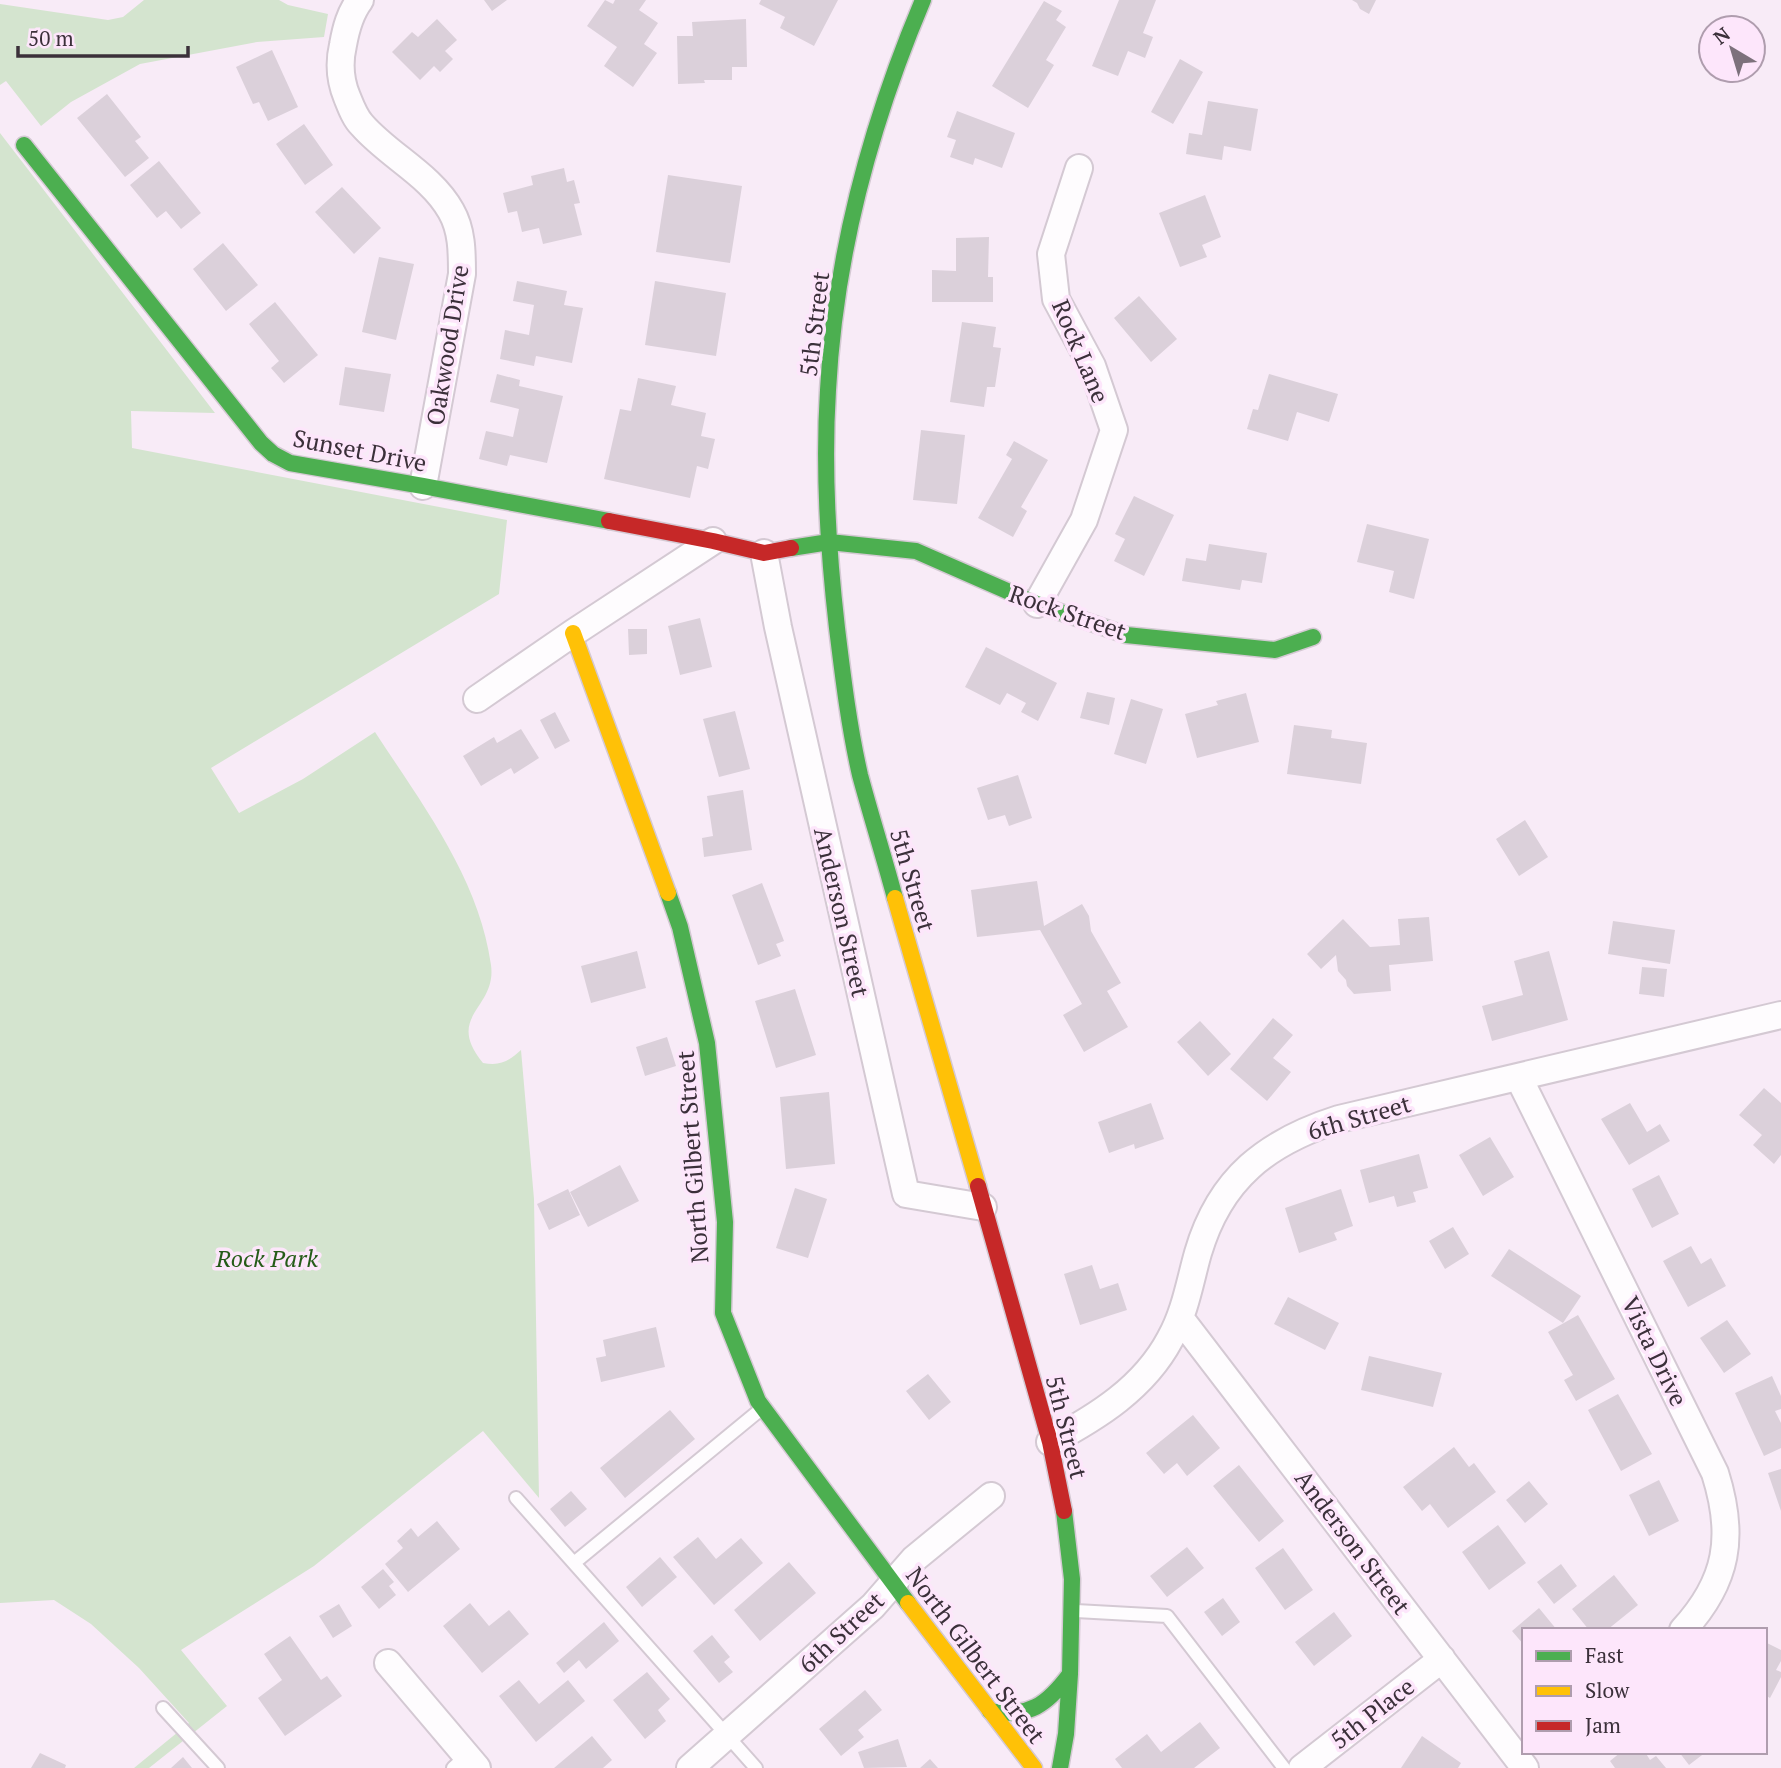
<svg xmlns="http://www.w3.org/2000/svg" width="1781" height="1768" viewBox="0 0 1781 1768" font-family="'PT Serif',serif">
<style>
.green{fill:#d4e4cf}
.building{fill:#dbd0da}
.lines{fill:none;stroke-linecap:round;stroke-linejoin:round}
.lane-casing{stroke:#d4c9d3;stroke-width:16}
.street-casing{stroke:#d4c9d3;stroke-width:30}
.fast-casing{stroke:#d4c9d3;stroke-width:19}
.slow-casing{stroke:#d4c9d3;stroke-width:19}
.jam-casing{stroke:#d4c9d3;stroke-width:19}
.lane{stroke:#fefcfe;stroke-width:12}
.street{stroke:#fefcfe;stroke-width:26}
.fast{stroke:#4caf50;stroke-width:16}
.slow{stroke:#ffc107;stroke-width:16}
.jam{stroke:#c62828;stroke-width:16}
.labels{text-anchor:middle;dominant-baseline:central;stroke-width:7;stroke-linejoin:round;paint-order:stroke}
.street-label{font-size:24px;fill:#3b303a;stroke:#fde6fb}
.park-label{font-size:24px;font-style:italic;fill:#265c19;stroke:#fde6fb}
</style>
<rect width="100%" height="100%" fill="#f8ebf7"/>
<path class="green" d="M144 0H279L288 5 328 14 324 37 257 42 140 64 71 102 41 126 6 81 0 85V4L108 20 123 17Z
M0 133 215 413 131 411 132 448 507 520 499 594 211 768 239 813 303 779 375 732C422 804 479 878 491 965 497 1009 444 1015 483 1063 500 1066 508 1062 521 1050L534 1199 539 1498 483 1431 314 1566 181 1650 227 1706 149 1768H134L189 1723 139 1668 91 1624 54 1600 0 1603Z"/>
<path class="building" d="M484 0H507L492 11Z
M605 0 613 4 615 0H646L639 10 658 23 644 44 657 53 633 87 604 66 617 47 587 26Z
M761 0H838L814 46 780 28 785 17 759 4Z
M1119 0H1156L1143 33 1153 37 1145 58 1128 51 1118 76 1092 66Z
M1352 0H1376L1369 14 1360 9 1357 3Z
M1044 1 1062 11 1056 20 1066 27 1046 60 1054 65 1028 108 992 86Z
M437 19 457 40 445 51 453 59 440 72 434 66 420 80 392 52 412 32 418 37Z
M746 19 747 67H732V80H704L705 83 678 84 677 36H693L692 22Z
M272 50 298 107 268 121 259 102 253 104 236 67Z
M1180 59 1203 72 1173 124 1151 112Z
M107 94 141 137 135 141 149 158 125 177 77 118Z
M1208 101 1258 109 1251 151 1224 146 1222 160 1186 154 1189 133 1202 135Z
M957 111 1015 133 1002 168 975 158 973 165 950 157 956 140 947 137Z
M304 124 333 165 305 185 276 144Z
M159 161 201 213 181 229 166 211 157 218 130 185Z
M564 168 567 182 574 180 580 203 574 204 582 235 543 244 539 228 522 232 517 211 508 213 503 193 533 185 531 176Z
M668 175 742 186 730 263 656 252Z
M342 187 381 228 354 254 315 212Z
M1205 195 1221 237 1202 245 1207 257 1180 267 1159 213Z
M989 237 988 277H993V302H932V270L956 271V238Z
M223 243 258 285 226 311 193 269Z
M379 257 414 264 396 340 362 332Z
M517 281 567 291 564 305 583 308 572 363 536 356 534 366 500 359 505 330 529 335 534 305 513 301Z
M655 281 726 293 716 356 645 345Z
M1139 296 1177 339 1151 362 1114 318Z
M275 302 318 355 284 383 271 368 279 361 249 324Z
M962 322 996 327 993 347 1001 348 995 387H987L984 407 950 402Z
M345 367 391 374 384 412 339 405Z
M497 374 520 380 519 386 563 396 547 463 510 455 507 466 479 459 486 431 513 437 519 409 490 402Z
M1269 374 1338 394 1329 422 1297 412 1288 441 1247 429 1253 409 1258 410Z
M638 378 676 386 671 405 706 413 701 436 715 439 708 469 697 466 690 498 604 479 620 409 631 411Z
M921 430 965 435 957 504 913 500Z
M1014 441 1048 460 1021 507 1027 511 1013 537 978 518 1012 459 1006 455Z
M1134 496 1174 515 1144 576 1114 561 1125 539 1115 534Z
M1367 524 1429 539 1414 599 1389 592 1394 571 1357 562Z
M1209 544 1267 553 1262 583 1242 580 1240 590 1182 581 1186 558 1206 561Z
M700 618 712 667 680 675 668 626Z
M628 629H647V654L629 655Z
M986 647 1057 683 1038 721 1021 712 1026 703 1007 693 1000 705 965 687Z
M1087 692 1115 698 1109 725 1080 718Z
M1246 693 1259 742 1197 758 1185 714 1218 705 1216 701Z
M1131 699 1163 709 1146 764 1114 754Z
M735 711 750 769 719 777 703 719Z
M555 712 570 741 555 749 540 720Z
M1294 725 1332 730 1331 738 1367 743 1361 784 1287 774Z
M521 729 539 758 514 774 511 768 481 786 463 756 494 737 497 743Z
M1018 775 1032 818 1009 826 1005 815 988 820 977 788Z
M743 790 752 850 704 857 702 838 713 836 707 796Z
M1525 820 1548 857 1519 876 1496 839Z
M1037 881 1044 926 1082 904 1089 916 1091 931 1121 983 1107 991 1128 1027 1084 1052 1063 1015 1082 1004 1040 930 977 937 971 890Z
M762 883 784 941 776 944 781 956 758 965 732 895Z
M1429 917 1433 961 1389 965 1391 991 1354 994 1347 986 1346 980 1338 971 1336 955 1321 969 1307 954 1343 919 1370 947 1400 945 1398 919Z
M1613 921 1675 930 1670 964 1608 954Z
M637 951 646 988 591 1003 581 966Z
M1549 951 1568 1020 1492 1041 1482 1006 1523 995 1514 961Z
M1642 967 1667 969 1664 997 1639 994Z
M795 989 816 1055 776 1068 755 1001Z
M1273 1018 1293 1035 1273 1058 1291 1072 1267 1101 1230 1069Z
M1200 1021 1231 1054 1208 1076 1177 1042Z
M667 1037 676 1066 645 1076 636 1047Z
M1764 1088 1781 1103V1155L1774 1164 1753 1145 1762 1135 1739 1115Z
M829 1092 835 1164 786 1169 780 1097Z
M1151 1103 1164 1139 1135 1149 1134 1144 1109 1153 1098 1122Z
M1630 1103 1647 1132 1660 1124 1670 1141 1629 1165 1601 1119Z
M1490 1137 1514 1177 1483 1196 1459 1155Z
M1419 1154 1428 1188 1413 1192 1416 1202 1397 1207 1394 1196 1369 1203 1360 1170Z
M620 1165 639 1201 588 1227 570 1192Z
M1659 1175 1679 1214 1652 1228 1632 1189Z
M795 1188 827 1199 808 1258 776 1248Z
M568 1189 580 1215 549 1230 537 1204Z
M1341 1189 1353 1226 1334 1233 1337 1240 1299 1253 1285 1208Z
M1453 1227 1469 1254 1445 1269 1429 1241Z
M1691 1246 1701 1264 1711 1258 1726 1286 1688 1307 1663 1261Z
M1509 1249 1581 1296 1563 1323 1491 1276Z
M1092 1265 1100 1289 1118 1283 1127 1310 1080 1325 1064 1274Z
M1288 1297 1339 1323 1325 1350 1274 1324Z
M1578 1315 1615 1379 1576 1401 1564 1380 1573 1375 1548 1332Z
M1727 1320 1751 1354 1724 1373 1700 1338Z
M656 1327 665 1367 601 1382 596 1358 606 1356 603 1340Z
M1369 1356 1442 1373 1433 1407 1361 1390Z
M928 1374 951 1402 929 1420 906 1391Z
M1772 1376 1781 1396V1409L1775 1411 1781 1423V1448L1764 1456 1735 1393Z
M1618 1394 1652 1454 1621 1471 1588 1410Z
M670 1410 695 1439 625 1498 600 1468Z
M1193 1415 1220 1448 1187 1476 1177 1463 1164 1474 1146 1453Z
M1454 1447 1469 1467 1474 1463 1496 1492 1448 1528 1430 1504 1422 1511 1403 1487Z
M1239 1465 1284 1521 1259 1542 1213 1486Z
M1781 1469V1511L1768 1473Z
M1659 1480 1679 1521 1649 1536 1629 1495Z
M1529 1481 1548 1504 1525 1523 1506 1500Z
M571 1491 587 1509 565 1527 550 1509Z
M437 1521 460 1549 408 1592 385 1564 403 1548 397 1541 411 1528 418 1537Z
M1498 1525 1526 1563 1489 1590 1462 1552Z
M698 1537 716 1559 741 1538 763 1563 714 1605 673 1557Z
M1187 1547 1204 1568 1167 1597 1150 1576Z
M1283 1548 1313 1590 1285 1610 1255 1568Z
M660 1557 677 1577 642 1607 626 1587Z
M789 1562 816 1593 760 1641 734 1610Z
M1561 1564 1577 1586 1554 1604 1537 1582Z
M383 1569 394 1582 389 1586 396 1595 379 1609 361 1587Z
M1614 1575 1638 1605 1607 1630H1589L1572 1609Z
M1223 1598 1240 1622 1222 1636 1204 1612Z
M470 1603 489 1626 509 1610 529 1634 482 1673 443 1626Z
M339 1604 352 1626 333 1638 319 1616Z
M1539 1608 1557 1630H1524V1645L1512 1631Z
M1334 1612 1352 1636 1314 1666 1295 1642Z
M604 1622 619 1641 586 1669 579 1660 564 1673 556 1663Z
M712 1635 730 1657 724 1662 733 1672 719 1683 693 1651Z
M290 1636 321 1680 327 1676 342 1696 285 1736 258 1698 282 1680 264 1654Z
M1765 1642 1781 1650V1661L1776 1670 1781 1672V1677L1770 1698 1765 1695Z
M647 1672 670 1699 658 1710 666 1721 645 1739 613 1700Z
M519 1680 539 1704 568 1680 585 1701 536 1742 499 1696Z
M865 1690 882 1710 858 1730 864 1737 841 1756 819 1729Z
M1200 1722 1220 1748 1194 1768H1122L1115 1759 1147 1734 1161 1752Z
M592 1736 612 1760 603 1768H554Z
M1422 1736 1461 1763 1458 1768H1401Z
M898 1739 907 1767 864 1768 858 1752Z
M1621 1752H1645L1650 1760 1656 1756 1666 1768H1615L1610 1761Z
M1679 1752H1706L1689 1765Z
M40 1753 66 1765 65 1768H31Z
M183 1757 192 1768H171Z
M930 1759 938 1768H920Z"/>
<g class="lines">
<g class="lane-casing">
<path id="lane" d="M516 1498 756 1768
M574 1563 760 1410
M1076 1611 1167 1616 1284 1768
M163 1708 218 1768
M453 1768 466 1756"/>
</g>
<g class="street-casing">
<path id="street" d="M360 0C350 13 346 28 343 45 339 62 340 80 347 97 351 107 355 118 362 125 389 156 431 175 451 211 462 230 462 252 462 274L423 486
M764 553 778 627 906 1194 983 1207
M1037 604 1084 520 1114 430 1092 366 1056 299 1051 254 1079 168
M477 699 573 633 713 541
M1519 1078 1715 1473C1735 1536 1728 1581 1683 1630
M1180 1318 1525 1768
M1050 1442C1097 1417 1144 1388 1170 1339 1185 1313 1190 1281 1198 1253 1220 1178 1267 1142 1339 1119L1781 1015
M388 1663 477 1768
M690 1768 873 1606 914 1559 991 1496
M1302 1768 1442 1659"/>
</g>
<g class="fast-casing">
<path id="fast" d="M24 145 261 443 273 454 290 463 423 486 609 521
M791 548 829 542 916 551 1037 604 1126 635 1275 650 1313 637
M668 893 680 927 707 1043 725 1222 723 1313 758 1401 908 1603
M895 898C884 857 871 816 860 775 849 727 843 677 837 628 828 550 823 469 828 390 835 257 871 123 923 0
M990 1711C1029 1718 1047 1705 1070 1674
M1060 1768 1066 1734 1070 1674 1072 1579 1064 1511"/>
</g>
<g class="slow-casing">
<path id="slow" d="M573 633 668 893
M895 898 978 1186
M908 1603 1034 1768"/>
</g>
<g class="jam-casing">
<path id="jam" d="M609 521 713 541 764 553 791 548
M978 1186 1050 1442 1064 1511"/>
</g>
<use href="#lane" class="lane"/>
<use href="#street" class="street"/>
<use href="#fast" class="fast"/>
<use href="#slow" class="slow"/>
<use href="#jam" class="jam"/>
</g>
<g class="labels">
<g class="street-label">
<text transform="translate(814 324) rotate(-83)">5th Street</text>
<text transform="translate(447 345) rotate(-81)">Oakwood Drive</text>
<text transform="translate(1081 351) rotate(67)">Rock Lane</text>
<text transform="translate(360 450) rotate(11)">Sunset Drive</text>
<text transform="translate(1068 612) rotate(19)">Rock Street</text>
<text transform="translate(913 880) rotate(74)">5th Street</text>
<text transform="translate(842 912) rotate(77)">Anderson Street</text>
<text transform="translate(1359 1117) rotate(-16)">6th Street</text>
<text transform="translate(692 1157) rotate(-94)">North Gilbert Street</text>
<text transform="translate(1655 1351) rotate(64)">Vista Drive</text>
<text transform="translate(1067 1427) rotate(76)">5th Street</text>
<text transform="translate(1353 1542) rotate(53)">Anderson Street</text>
<text transform="translate(841 1632) rotate(-43)">6th Street</text>
<text transform="translate(976 1655) rotate(53)">North Gilbert Street</text>
<text transform="translate(1372 1713) rotate(-38)">5th Place</text>
</g>
<g class="park-label">
<text x="267" y="1258">Rock Park</text>
</g>
</g>
<rect x="1522" y="1628" width="245" height="126" fill="#fde6fb" stroke="#af9dae" stroke-width="2"/>
<rect x="1536" y="1651" width="35" height="10" fill="#4caf50" stroke="#af9dae" stroke-width="2"/>
<text x="1585" y="1663" font-size="21" fill="#3b303a">Fast</text>
<rect x="1536" y="1686" width="35" height="10" fill="#ffc107" stroke="#af9dae" stroke-width="2"/>
<text x="1585" y="1698" font-size="21" fill="#3b303a">Slow</text>
<rect x="1536" y="1721" width="35" height="10" fill="#c62828" stroke="#af9dae" stroke-width="2"/>
<text x="1585" y="1733" font-size="21" fill="#3b303a">Jam</text>
<g transform="translate(1732 49) rotate(322)"><circle r="33" fill="#fde6fb" stroke="#af9dae" stroke-width="2"/>
<path d="M0-5L12 26L0 18L-12 26Z" fill="#7d717c"/>
<text y="-10" font-size="19" font-weight="bold" text-anchor="middle" fill="#3b303a">N</text>
</g>
<path d="M18 46v10h170v-10" fill="none" stroke="#3b303a" stroke-width="3.5"/>
<text x="28" y="46" font-size="21" fill="#3b303a" stroke="#fde6fb" stroke-width="5" paint-order="stroke">50 m</text>
</svg>
